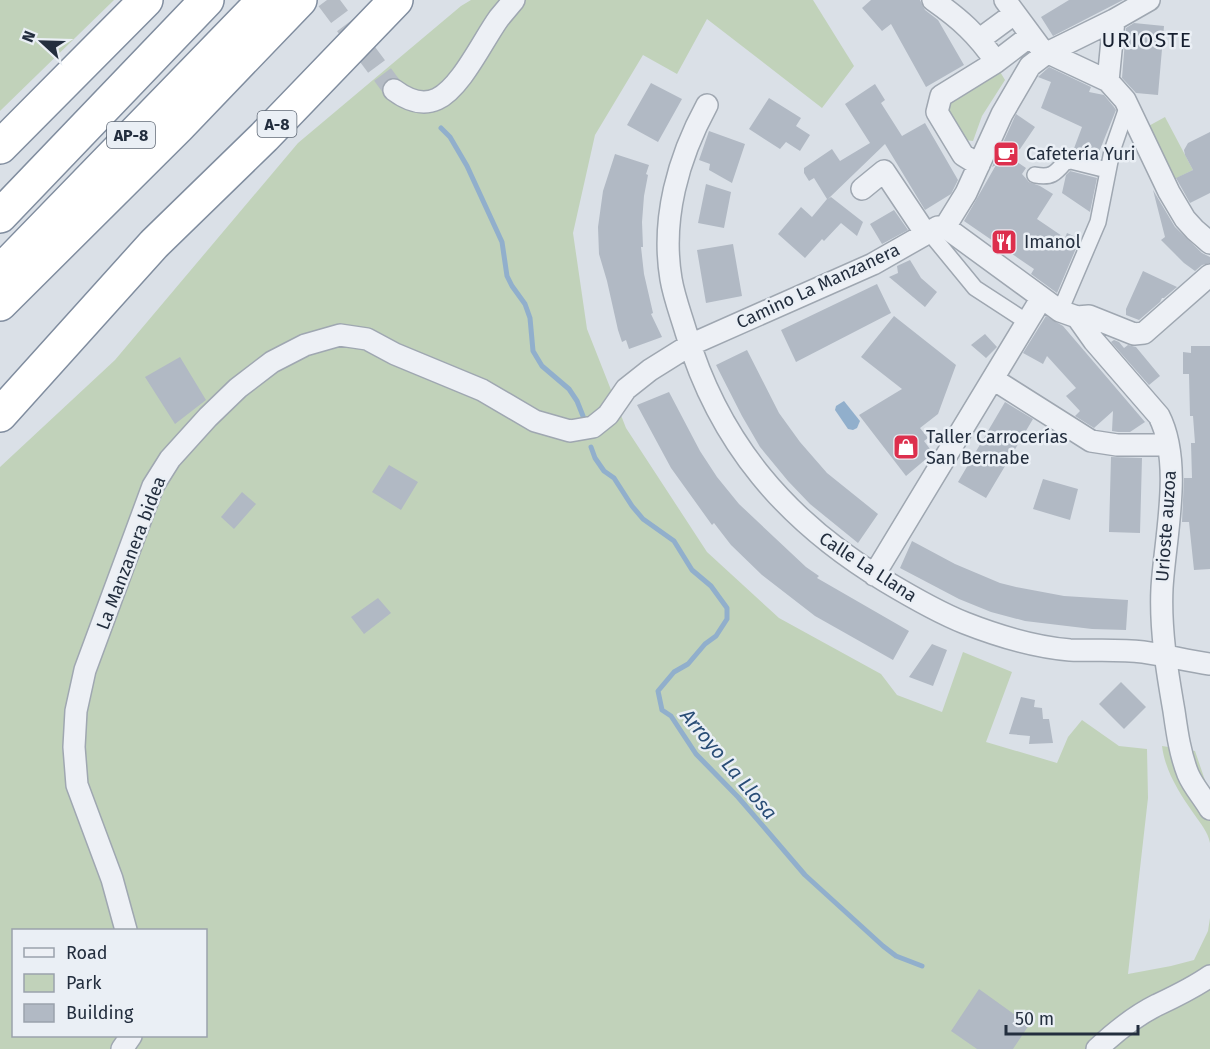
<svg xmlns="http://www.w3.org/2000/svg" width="1210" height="1049" viewBox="0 0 1210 1049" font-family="'Fira Sans',sans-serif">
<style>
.green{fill:#c1d2ba;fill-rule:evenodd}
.water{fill:#91afcc}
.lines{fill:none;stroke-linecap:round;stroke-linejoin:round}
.stream{stroke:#91afcc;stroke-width:5}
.building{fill:#b1b9c4}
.minor-tunnel{stroke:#b5bcc5;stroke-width:21;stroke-dasharray:21 10;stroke-linecap:butt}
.pedestrian-casing{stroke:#9fa7b1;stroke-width:18}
.minor-casing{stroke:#9fa7b1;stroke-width:24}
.motorway-casing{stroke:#808d9f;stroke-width:36}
.pedestrian{stroke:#edf0f5;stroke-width:15}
.minor{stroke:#edf0f5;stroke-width:21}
.motorway{stroke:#fff;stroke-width:33}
.labels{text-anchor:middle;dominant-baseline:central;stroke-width:5;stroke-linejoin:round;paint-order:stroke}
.shield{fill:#eaeff5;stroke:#5f6875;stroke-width:1.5}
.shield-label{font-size:16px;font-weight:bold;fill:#232e3e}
.poi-label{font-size:18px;fill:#232e3e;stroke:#eaeff5;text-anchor:start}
.street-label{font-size:18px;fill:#232e3e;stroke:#eaeff5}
.water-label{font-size:20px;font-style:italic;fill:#294d76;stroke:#eaeff5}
.quarter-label{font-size:21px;letter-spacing:1.5px;fill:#161f2f;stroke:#eaeff5}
</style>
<rect width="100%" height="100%" fill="#dae0e7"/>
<path class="green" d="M0 0H114L0 111Z
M471 0H813L854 66 822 108 707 19 677 74 643 55 595 135 573 233 587 329 626 428 707 552 779 618 881 674 897 695 942 712 963 652 1012 672 986 742 1057 763 1068 737 1082 720 1119 746 1147 749 1148 798 1128 974 1171 966 1194 960 1208 931 1210 918V1049H0V467L115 360 298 143 461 6ZM14 930H206V1036H14Z
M999 70 1005 80 982 116 973 141 965 140 946 112 948 100Z
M1165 117 1193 170 1173 180 1145 128Z
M1162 746 1195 751 1210 795V843C1208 832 1201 824 1194 814 1180 794 1165 771 1162 746Z"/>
<path class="water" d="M844 401 860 421 857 428 853 430 848 429 835 410 836 406Z"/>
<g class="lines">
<path class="stream" d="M441 128 450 137 467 166 502 242 507 276 512 286 525 304 530 318 533 351 542 366 569 389 577 401 583 416
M591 447 595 458 604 471 614 478 632 506 643 519 674 541 692 570 711 586 727 608V619L716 636 705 644 688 664 674 672 658 691 662 710 671 716 696 754 738 797 805 875 883 946 896 956 922 966"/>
</g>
<path class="building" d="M871 0H920L925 10 938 20 964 65 926 87 891 24 882 31 862 8Z
M1069 0H1123L1053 36 1041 17Z
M1134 23 1164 26 1158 95 1136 93 1122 78 1126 28Z
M1049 67 1091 87 1089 92 1104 95 1114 107 1116 110 1097 157 1073 151 1082 127 1041 108 1051 82 1038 77Z
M651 83 682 99 658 142 627 125Z
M875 84 885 100 881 103 902 136 925 123 958 180 951 194 925 210 885 144 828 199 831 197 863 222 857 236 841 223 824 241 822 239 805 258 778 234 801 207 812 217 827 199 814 178 809 181 804 173V168L832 149 840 161 870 143 845 104Z
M769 98 801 118 796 126 810 135 800 151 786 142 780 149 749 129Z
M1016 114 1035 127 1020 149 1008 156 1026 168 1022 174 1029 182 1040 186 1053 194 1037 219 1065 238 1067 233 1080 239 1057 293 1031 274 1034 269 964 221 996 165 992 167Z
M709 131 745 144 732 183 709 170 710 164 699 160Z
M1210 132V193L1190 203 1176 178 1193 170 1185 155 1184 150 1188 143Z
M615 154 649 165 646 174 648 175 644 196 642 222 643 247H641L644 274 653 313 651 314 662 337 629 349 626 340 622 342 618 330 607 281 599 254 598 227 603 191Z
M1070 171 1097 178 1090 212 1062 193 1066 175Z
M706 184 731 192 724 228 698 223Z
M1153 190 1175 227 1202 253 1210 257V263L1202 265 1195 271 1184 263 1161 240 1165 237Z
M894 210 908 230 882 244 870 224Z
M733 244 742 296 706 303 697 250Z
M910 260 921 278 937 292 925 307 889 277 898 273 897 266Z
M1143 271 1177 287 1164 298H1162L1160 302 1139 320 1126 315V309Z
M877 284 891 313 796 362 781 330Z
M894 316 956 365 938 414 920 428 928 438 924 441 933 453 906 476 859 415 902 389 861 357Z
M1046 316 1063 326 1145 422 1130 432H1118L1112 431 1113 411 1094 428 1075 416 1080 411 1066 396 1076 388 1047 356 1043 364 1023 353Z
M985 334 997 347 986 358 971 345Z
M1114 340 1119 342 1124 348 1128 345 1136 347 1160 376 1149 385 1111 342Z
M1191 346H1210V569L1194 570 1189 522H1182L1184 478H1192L1191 443H1195L1193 416H1190L1189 374H1183V352L1191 353Z
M747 350 779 413 800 442 827 473 878 514 858 543 810 504 788 481 760 447 742 416 716 365Z
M180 357 206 400 175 424 145 377Z
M669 392 700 451 717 477 739 504 806 567 819 576 817 578 909 631 893 660 815 616 762 575 731 545 714 523 712 525 671 468 637 405Z
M1005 402 1033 419 986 498 958 482Z
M1111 457 1142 458 1140 533 1109 532Z
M389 465 418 482 401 510 372 492Z
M1043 479 1078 489 1070 520 1033 509Z
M242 492 256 504 234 529 221 517Z
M912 541 955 564 1000 583 1016 587 1064 596 1128 600 1126 630 1092 629 1025 621 991 612 959 599 900 568Z
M378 598 391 613 364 634 351 617Z
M932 644 947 650 933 686 909 677Z
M1121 682 1146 707 1124 729 1099 704Z
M1021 697 1035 700 1034 707 1042 708 1043 719H1049L1053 743 1029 744 1030 736 1009 734Z
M979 989 1029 1025 1013 1049H977L951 1031Z"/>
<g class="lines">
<path class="minor-tunnel" d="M327 0 394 90"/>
<g class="pedestrian-casing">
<path id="pedestrian" d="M1035 175C1051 178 1055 174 1065 162L1071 161 1107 170
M929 232 975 288 1018 316
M1060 311 1098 222 1112 151 1128 105"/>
</g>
<g class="minor-casing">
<path id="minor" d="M933 0C960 19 977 34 996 62
M1005 0 1042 50 1108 81 1125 100 1169 192 1185 219 1195 230 1210 243
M980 39 1014 14
M1108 81 1114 20
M394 90C406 99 422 106 437 99 461 88 483 40 499 18 504 12 509 6 514 0
M707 105C678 158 661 219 671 279 674 297 681 315 686 332 719 443 786 521 885 581 910 596 937 612 965 623 998 636 1035 647 1070 650 1094 651 1119 649 1143 652 1165 655 1188 661 1210 664
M979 165 963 155 937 112 941 96 996 62 1030 36
M862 189 884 171 926 234
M945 227 1060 311 1077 317 1089 316 1134 334 1144 333 1210 275
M945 227 966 193 1002 114 1030 66 1047 53 1114 20 1149 0
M1077 317 1094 341 1159 416C1183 463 1165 537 1162 588 1160 629 1167 671 1174 711 1177 732 1180 754 1188 774 1193 786 1203 797 1210 809
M993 379 1091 441 1117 445H1168
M874 575 1041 299
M126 930 112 879 77 785 74 747 76 711 85 670 153 486 170 459 208 417 238 388 272 362 305 345 340 335 367 339 395 354 482 390 535 421 570 431 593 427 608 415 626 389 650 370 690 345 873 264 938 227H945
M122 1049 131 1036
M1097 1049C1115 1032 1135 1016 1157 1005 1176 996 1193 988 1210 976"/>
</g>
<g class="motorway-casing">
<path id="motorway" d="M0 147 146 0
M0 216 207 0
M0 272 264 0
M0 304 178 127 300 0
M0 415 154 244 264 137 396 0"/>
</g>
<use href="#pedestrian" class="pedestrian"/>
<use href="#minor" class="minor"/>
<use href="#motorway" class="motorway"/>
</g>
<defs>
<g id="cafe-square" transform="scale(1.35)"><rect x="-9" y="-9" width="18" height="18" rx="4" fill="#dd2f4d" stroke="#eaeff5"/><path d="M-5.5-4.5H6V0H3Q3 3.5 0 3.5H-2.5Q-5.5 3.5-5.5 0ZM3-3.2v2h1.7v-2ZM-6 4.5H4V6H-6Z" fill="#fff"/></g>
<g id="restaurant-square" transform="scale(1.35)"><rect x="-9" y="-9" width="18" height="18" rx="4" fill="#dd2f4d" stroke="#eaeff5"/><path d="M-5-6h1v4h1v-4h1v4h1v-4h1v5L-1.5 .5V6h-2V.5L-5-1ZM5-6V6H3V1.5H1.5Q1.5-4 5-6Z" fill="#fff"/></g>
<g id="shop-square" transform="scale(1.35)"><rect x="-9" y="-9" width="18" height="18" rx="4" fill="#dd2f4d" stroke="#eaeff5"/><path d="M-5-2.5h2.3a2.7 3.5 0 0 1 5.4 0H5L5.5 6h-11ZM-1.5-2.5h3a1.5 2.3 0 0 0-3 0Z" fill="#fff"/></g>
</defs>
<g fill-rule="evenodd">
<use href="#cafe-square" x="1006" y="154"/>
<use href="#restaurant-square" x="1004" y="242"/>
<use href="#shop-square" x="906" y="447"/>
</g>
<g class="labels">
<g class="shield">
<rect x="257.5" y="111" width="39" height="26" rx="4.5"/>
<rect x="107" y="122" width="48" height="26" rx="4.5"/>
</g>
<g class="shield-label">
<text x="277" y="124">A-8</text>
<text x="131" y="135">AP-8</text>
</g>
<g class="poi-label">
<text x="1026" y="154">Cafetería Yuri</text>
<text x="1024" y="242">Imanol</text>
<text x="926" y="437">Taller Carrocerías<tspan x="926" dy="21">San Bernabe</tspan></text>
</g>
<g class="street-label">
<text transform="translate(818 286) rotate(-25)">Camino La Manzanera</text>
<text transform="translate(1166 526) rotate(-86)">Urioste auzoa</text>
<text transform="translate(131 553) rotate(-69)">La Manzanera bidea</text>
<text transform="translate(868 567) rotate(33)">Calle La Llana</text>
</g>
<g class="water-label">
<text transform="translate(729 764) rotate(50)">Arroyo La Llosa</text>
</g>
<g class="quarter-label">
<text x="1147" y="40">URIOSTE</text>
</g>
</g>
<rect x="12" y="929" width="195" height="108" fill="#eaeff5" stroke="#9aa2ac" stroke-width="1.5"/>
<rect x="24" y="948" width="30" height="9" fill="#edf0f5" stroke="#9aa2ac" stroke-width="1.5"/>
<text x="66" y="959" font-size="18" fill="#232e3e">Road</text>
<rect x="24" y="974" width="30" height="18" fill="#c1d2ba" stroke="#9aa2ac" stroke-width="1.5"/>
<text x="66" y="989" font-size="18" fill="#232e3e">Park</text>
<rect x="24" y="1004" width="30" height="18" fill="#b1b9c4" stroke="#9aa2ac" stroke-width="1.5"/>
<text x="66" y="1019" font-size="18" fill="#232e3e">Building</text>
<g transform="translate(42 42) rotate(292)" stroke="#eaeff5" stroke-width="4.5" paint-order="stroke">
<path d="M0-4.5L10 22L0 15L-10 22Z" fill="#232e3e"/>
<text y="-9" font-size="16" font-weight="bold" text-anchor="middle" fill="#232e3e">N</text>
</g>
<path d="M1006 1025v9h132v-9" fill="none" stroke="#232e3e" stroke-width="3"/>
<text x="1015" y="1025" font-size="18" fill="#232e3e" stroke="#eaeff5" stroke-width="4.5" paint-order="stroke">50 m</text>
</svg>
